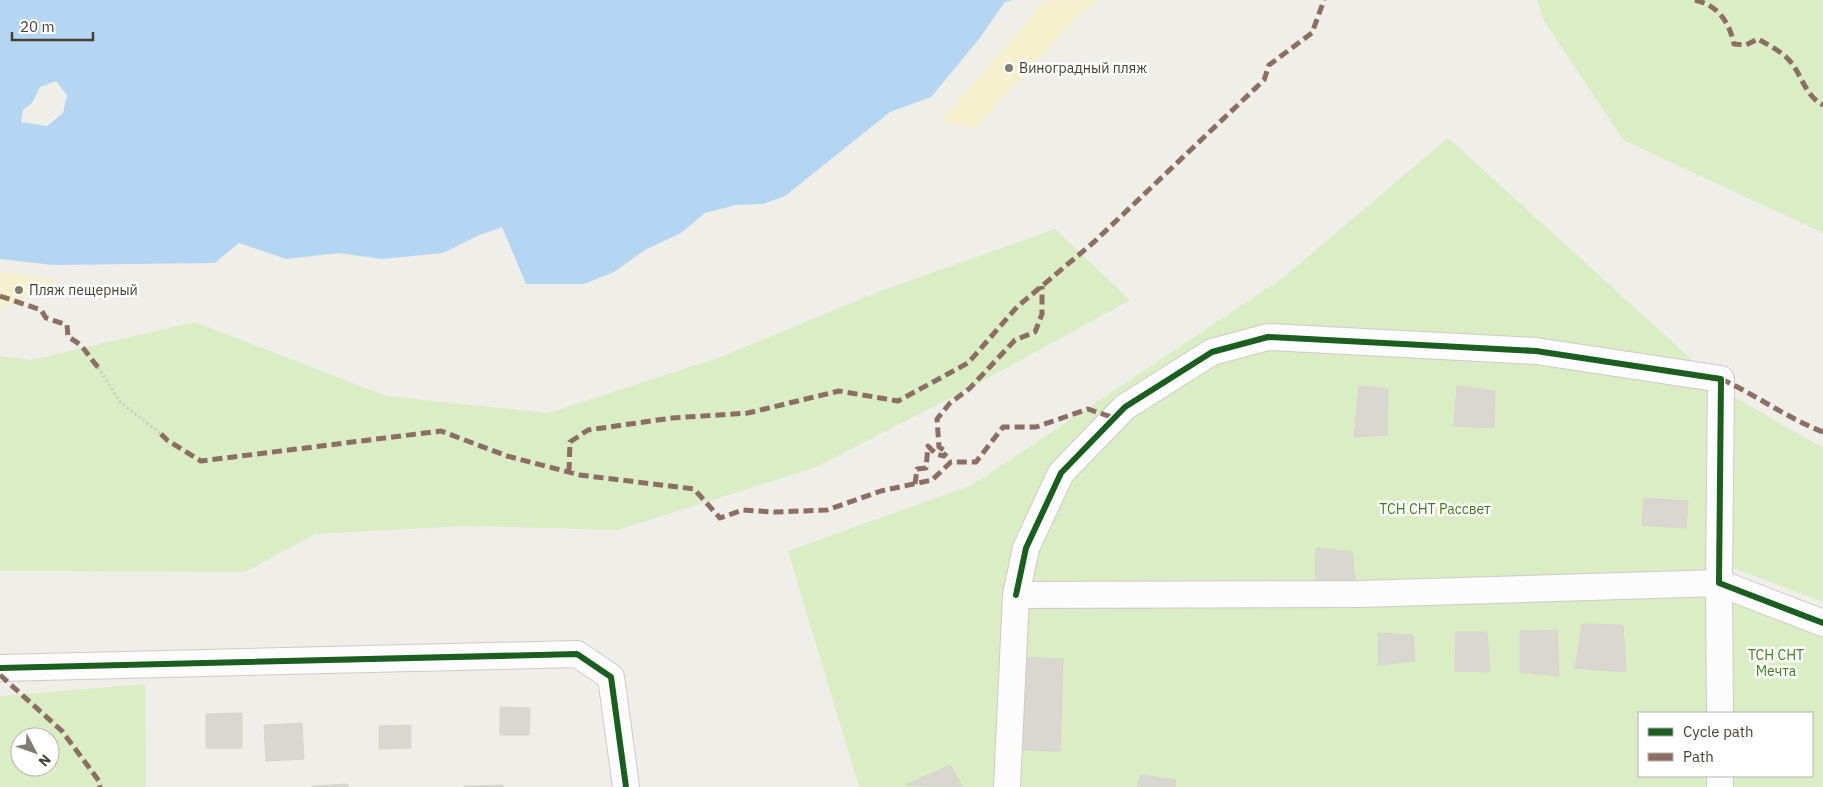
<svg xmlns="http://www.w3.org/2000/svg" width="1823" height="787" viewBox="0 0 1823 787" font-family="'IBM Plex Sans',sans-serif">
<style>
.green{fill:#dbedc5;fill-rule:evenodd}
.sand{fill:#f7f0cf}
.water{fill:#b4d6f2;fill-rule:evenodd}
.building{fill:#d9d7d0;stroke:#d8d5cd}
.lines{fill:none;stroke-linecap:round;stroke-linejoin:round}
.minor-casing{stroke:#cecbc5;stroke-width:28}
.path{stroke:#d1cec9;stroke-width:3;stroke-dasharray:2.5 2.5;stroke-linecap:butt}
.minor{stroke:#fdfcfc;stroke-width:26}
.quiet{stroke:#8d6e63;stroke-width:5;stroke-dasharray:10 5;stroke-linecap:butt}
.cycleway-casing{stroke:#fff;stroke-width:9}
.cycleway{stroke:#1b5e20;stroke-width:6}
.poi-dot{fill:#827d72;stroke:#fff;stroke-width:2}
.labels{text-anchor:middle;dominant-baseline:central;stroke-width:5;stroke-linejoin:round;paint-order:stroke}
.poi-label{font-size:14px;fill:#464033;stroke:#fff;text-anchor:start}
.park-label{font-size:14px;fill:#3f7c22;stroke:#fff}
</style>
<rect width="100%" height="100%" fill="#f0eee8"/>
<path class="green" d="M1537 0H1823V233L1623 140 1543 19Z
M1448 138 1731 395 1823 448V602L1709 559 1708 713H1639V776H1707V787H859L788 551 972 485 1284 277Z
M1055 229 1130 300 970 388 814 468 617 530 468 526 315 534 245 572 0 571V356L31 360 195 322 386 396 548 413 718 358 878 292Z
M1731 577 1823 613V787H1729V776H1812V713H1729Z
M145 684 146 787H0V696ZM20 737H50V767H20Z"/>
<path class="sand" d="M1100 0 1078 16 975 129 941 120 1045 1Z
M0 272 60 280 0 309Z"/>
<path class="water" d="M0 0H1013L1005 2 979 39 931 97 890 112 785 196 763 204 736 205 705 213 681 233 645 250 614 272 584 284H526L502 227 477 236 443 253 382 259 339 253 286 259 239 243 215 263 53 265 0 259ZM56 81 67 95 63 113 47 126 21 122 23 110 32 103 40 87Z"/>
<path class="building" d="M1359 386 1388 389 1387 435 1354 437Z
M1457 386 1495 391 1494 428 1454 426Z
M1644 498 1688 501 1686 528 1642 525Z
M1316 548 1352 552 1356 587 1315 594Z
M1582 624 1623 625 1626 672 1575 668Z
M1557 630 1559 676 1520 672V631Z
M1456 632H1487L1490 672 1455 671Z
M1378 633 1413 635 1415 661 1379 665Z
M1023 657 1063 659 1060 751 1020 750Z
M500 707 530 708 529 735H500Z
M242 713V748H206V714Z
M302 723 304 759 266 761 264 725Z
M411 725V748L379 749V726Z
M950 765 963 787 906 785Z
M1140 775 1176 780 1175 787H1138Z
M348 784V787H312V786Z
M503 785V787H464V786Z"/>
<g class="lines">
<g class="minor-casing">
<path id="minor" d="M1016 595 1026 548 1061 473 1125 407 1212 352 1268 337 1536 351 1721 379 1719 583 1823 623
M0 668 577 654 611 677 626 787
M1007 787 1016 595 1360 594 1719 583 1720 713
M1720 787V776"/>
</g>
<path class="path" d="M98 367 120 402 161 434"/>
<use href="#minor" class="minor"/>
<path class="quiet" d="M1695 0C1719 6 1729 22 1734 44L1746 45 1758 39C1770 46 1785 53 1793 65 1803 79 1806 96 1823 105
M0 296 41 310 46 318 67 325 68 337C86 346 85 353 98 367
M1721 379C1756 395 1787 418 1823 432
M161 434 167 440 201 461 441 431 507 456 580 475 694 489 720 518 743 510 774 512 827 510 881 491 932 480 951 462H976L1003 427H1036L1088 409 1114 418
M569 472 570 442 588 430 672 418 748 413 839 391 898 401 968 363 1017 307 1094 242 1264 80 1269 65 1312 33 1324 0
M915 484 917 469 926 468 928 446 936 454 944 456 947 452 939 447 937 419 950 403 970 388 1015 340 1035 332 1042 314V286
M0 675 62 731 99 781 100 787"/>
<g class="cycleway-casing">
<path id="cycleway" d="M1016 595 1026 548 1061 473 1125 407 1212 352 1268 337 1536 351 1721 379 1719 583 1823 623
M0 668 577 654 611 677 626 787"/>
</g>
<use href="#cycleway" class="cycleway"/>
</g>
<g class="poi-dot">
<circle cx="1009" cy="68" r="5"/>
<circle cx="19" cy="290" r="5"/>
</g>
<g class="labels">
<g class="poi-label">
<text x="1019" y="68">Виноградный пляж</text>
<text x="29" y="290">Пляж пещерный</text>
</g>
<g class="park-label">
<text x="1435" y="509">ТСН СНТ Рассвет</text>
<text x="1776" y="655">ТСН СНТ<tspan x="1776" dy="16">Мечта</tspan></text>
</g>
</g>
<rect x="1638" y="712" width="175" height="65" fill="#ffffff" stroke="#b5b3ad"/>
<rect x="1648" y="728" width="25" height="8" fill="#1b5e20" stroke="#b5b3ad"/>
<text x="1683" y="737" font-size="15" fill="#464033">Cycle path</text>
<rect x="1648" y="753" width="25" height="8" fill="#8d6e63" stroke="#b5b3ad"/>
<text x="1683" y="762" font-size="15" fill="#464033">Path</text>
<g transform="translate(35 752) rotate(131)"><circle r="24" fill="#ffffff" stroke="#b5b3ad"/>
<path d="M0-4L9 19L0 12L-9 19Z" fill="#827d72"/>
<text y="-8" font-size="14" font-weight="bold" text-anchor="middle" fill="#464033">N</text>
</g>
<path d="M12 32v8h81v-8" fill="none" stroke="#464033" stroke-width="2.5"/>
<text x="20" y="32" font-size="15" fill="#464033" stroke="#ffffff" stroke-width="4" paint-order="stroke">20 m</text>
</svg>
